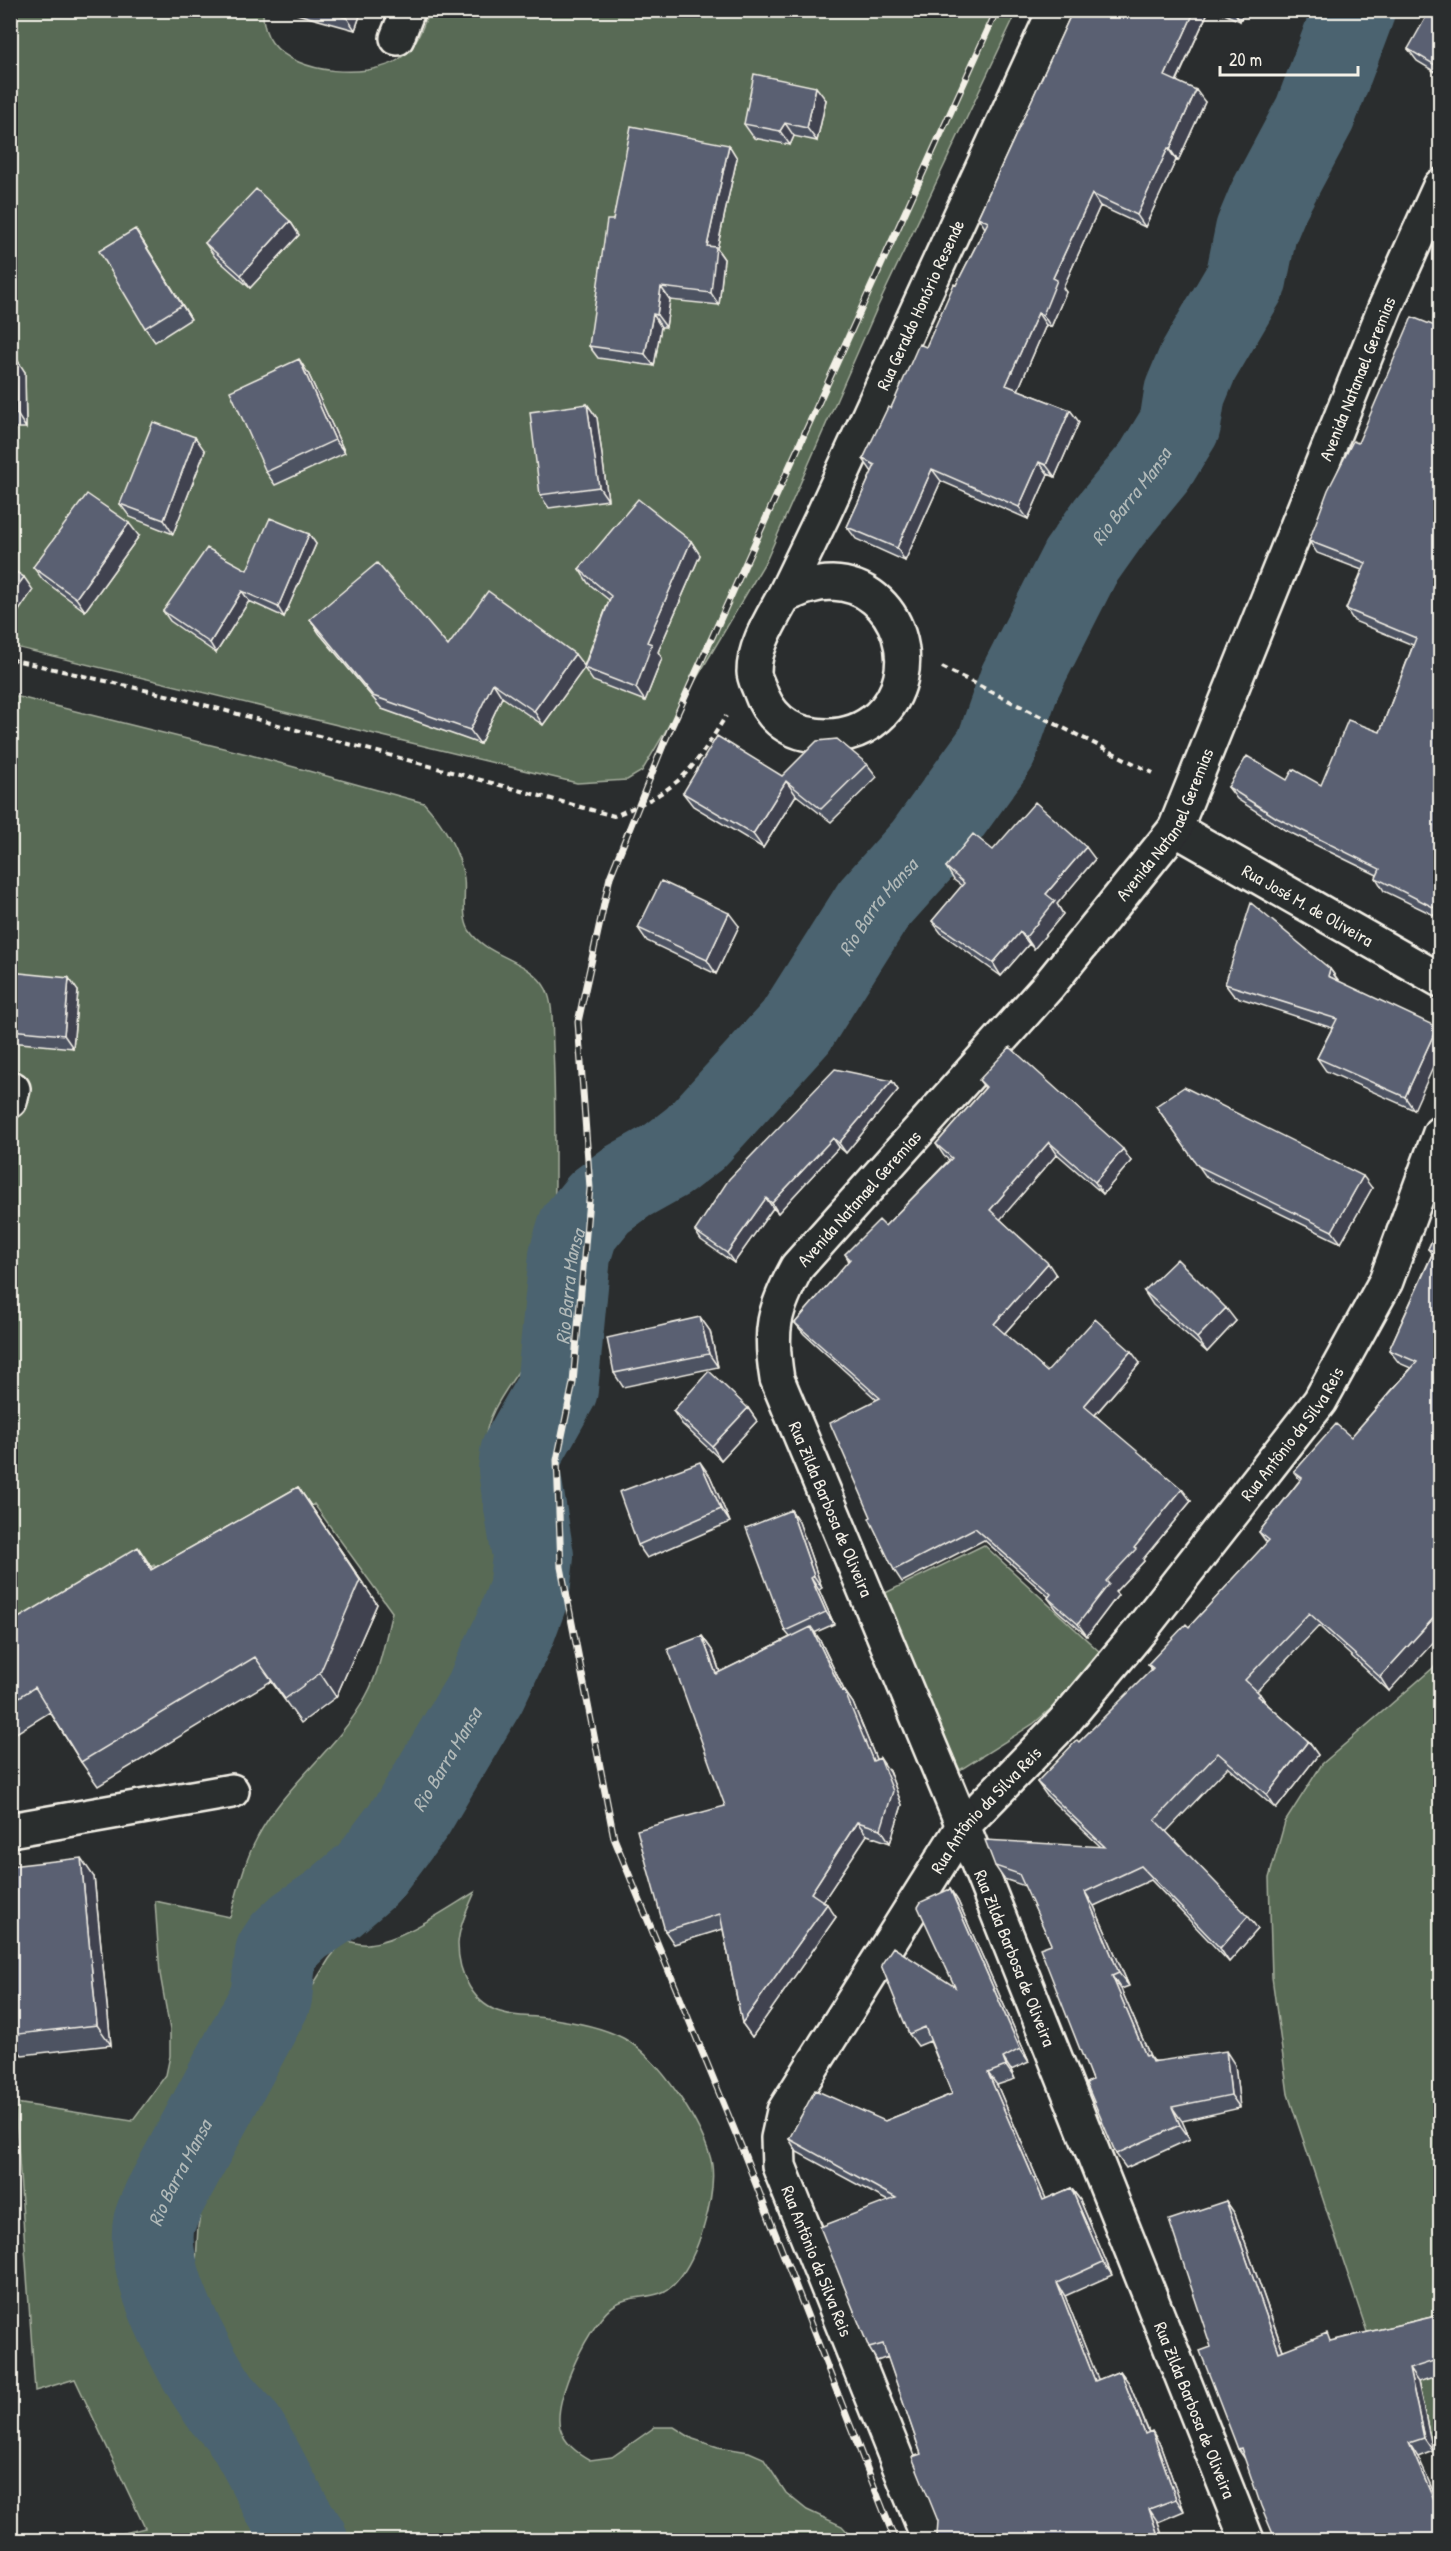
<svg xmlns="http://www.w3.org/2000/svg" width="1451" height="2551" viewBox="0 0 1451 2551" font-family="'Patrick Hand',sans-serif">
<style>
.green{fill:#586a54;stroke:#a6ae9e;stroke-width:1.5}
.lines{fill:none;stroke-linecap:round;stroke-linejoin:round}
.river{stroke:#4c6470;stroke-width:82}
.minor-casing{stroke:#f4f1e8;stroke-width:38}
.path{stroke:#f4f1e8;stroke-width:4;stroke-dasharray:6 4.5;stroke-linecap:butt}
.minor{stroke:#2a2d2e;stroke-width:33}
.rail-casing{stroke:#f4f1e8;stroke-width:7}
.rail{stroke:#2a2d2e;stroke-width:4.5;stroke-dasharray:14;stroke-linecap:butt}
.wall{fill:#4d5362;stroke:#f4f1e8;stroke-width:1.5}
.shaded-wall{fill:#3f4350;stroke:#f4f1e8;stroke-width:1.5}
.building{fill:#5a6072;stroke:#f4f1e8;stroke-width:1.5}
.labels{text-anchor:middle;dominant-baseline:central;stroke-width:6;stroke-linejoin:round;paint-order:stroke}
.street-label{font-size:18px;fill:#f4f1e8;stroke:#2a2d2e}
.water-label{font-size:20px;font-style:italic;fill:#b1b9b8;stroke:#2a2d2e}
</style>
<rect width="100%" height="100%" fill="#2a2d2e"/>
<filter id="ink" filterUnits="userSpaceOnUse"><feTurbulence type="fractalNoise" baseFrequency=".0167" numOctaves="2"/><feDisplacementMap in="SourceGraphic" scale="12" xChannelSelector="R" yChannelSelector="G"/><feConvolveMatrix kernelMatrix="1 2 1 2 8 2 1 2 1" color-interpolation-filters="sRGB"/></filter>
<g filter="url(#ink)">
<path class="green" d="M11 11H263C261 63 326 76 368 70 377 68 390 66 398 60 416 47 422 30 429 11H1017L877 308 767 559 642 771 627 780 577 783 11 646Z
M11 695 247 754 424 803C443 824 459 849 464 878 466 894 461 916 469 930 487 958 530 959 546 989 554 1005 552 1030 553 1048 555 1088 555 1127 555 1167 555 1221 555 1278 539 1331 528 1370 487 1401 485 1442 484 1476 503 1506 508 1538 520 1612 479 1672 442 1733 413 1781 382 1833 337 1868 306 1892 258 1905 239 1943 245 1958 255 1970 262 1985L257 2005 201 2098 162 2177 141 2227 140 2256 144 2286 156 2318 179 2360 286 2540H96L145 2528 75 2379 35 2391 15 2103 132 2121 166 2075 170 2056V2030L160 1974 155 1901 230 1917C238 1891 244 1862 257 1838 284 1785 338 1749 366 1696 380 1671 385 1640 392 1612L314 1504 170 1587 154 1565 11 1651Z
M984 1545 1101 1653 1055 1705 1033 1724 960 1770 879 1596Z
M1440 1662V2464L1370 2341 1288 2094 1272 1977 1269 1878 1285 1822 1322 1764Z
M475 1892C468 1908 459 1926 458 1944 458 1973 473 2006 504 2013 517 2017 531 2016 545 2018 571 2021 600 2026 623 2038 657 2055 706 2128 712 2165 716 2197 698 2257 677 2281 659 2303 636 2292 616 2304 591 2319 552 2400 560 2428 565 2444 576 2452 590 2460L612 2457 655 2427H674L693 2439 718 2447 749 2452 763 2458 786 2493 807 2510 842 2526 855 2540H332L230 2373 205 2321 195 2281 198 2227 207 2177 223 2140 284 2032 329 1959 344 1940C352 1942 360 1945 368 1944 403 1940 445 1910 475 1892Z"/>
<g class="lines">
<path class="river" id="s1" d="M307 2540C282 2507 268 2468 246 2433 239 2421 227 2412 220 2401 193 2362 144 2271 154 2223 156 2215 161 2206 164 2198L271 1998 276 1953 284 1941 300 1926 333 1904 368 1874 413 1814 486 1691 515 1629 529 1591 533 1556 519 1470 521 1453 557 1389 570 1255 578 1229 600 1202 627 1182 668 1159 695 1138 796 1027 873 905 925 847 996 749 1020 681 1080 563 1109 522 1155 466 1180 425 1185 393 1198 362 1246 280 1256 231 1269 200 1315 114 1354 10"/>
<g class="minor-casing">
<g id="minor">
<path d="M397 38 408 10"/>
<path id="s2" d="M784 596C800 589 814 583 832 583 900 585 926 674 878 717 860 733 837 738 815 735 786 732 768 715 759 688 757 683 754 677 754 672 754 645 773 617 785 594 798 567 811 540 824 513 901 345 978 178 1055 10"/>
<path id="s3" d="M1175 829 1440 980"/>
<path d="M10 1101 13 1089"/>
<path d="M10 1830 232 1791"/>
<path id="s4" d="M929 2540 779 2166 778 2138 784 2111 963 1826 1063 1723 1140 1631 1320 1401 1386 1281 1440 1133"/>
<path id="s5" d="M1247 2540 963 1826 777 1379C769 1330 773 1311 797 1267L1049 985 1175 829 1385 308 1440 186"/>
</g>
</g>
<path class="path" d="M10 659 175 697 614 816C635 807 657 798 675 783 697 766 711 739 726 716
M942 667 1153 773"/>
<use href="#minor" class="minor"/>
<g class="rail-casing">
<path id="rail" d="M895 2540 741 2146 614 1838 561 1567 557 1460 573 1383 590 1188 578 1022 610 877 664 743 997 10"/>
</g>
<use href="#rail" class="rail"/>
</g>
<path class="wall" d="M294 10H362L355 30 297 14Z
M1073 10H1209L1177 81 1205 102 1178 161 1176 160 1145 227 1100 206 1063 288 1066 292 1051 327 1046 325 1018 390 1070 410 1079 422 1055 477 1048 474 1028 519 941 481 905 561 856 539 847 527 872 472 863 459 926 347 956 285 985 228 978 217Z
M1215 10H1244L1240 21Z
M1440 10V75L1417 61 1408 49Z
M826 100 817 141 794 136 790 145 754 138 744 124Z
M737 158 717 249 724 259 719 305 670 300 666 327H661L654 366 598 358 589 346 613 220Z
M290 221 299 235 250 288 215 257 205 243Z
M144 243 191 319 155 342 145 328Z
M1440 328V918L1384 891 1376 878 1377 875 1285 830 1237 799 1228 787 1287 780 1321 785 1380 732 1413 645 1354 621 1346 609 1362 570 1317 553 1309 541 1358 443Z
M10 358 25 372 26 428H10Z
M308 373 345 453 275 485 266 472Z
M587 404 597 418 608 500 549 508 540 495Z
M205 451 173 534 130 517 120 504Z
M309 534 316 544 284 617 249 601 216 653 170 621 163 611 247 570Z
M139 536 85 611 43 580 33 567Z
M691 541 700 555 658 652 662 658 645 701 593 681 584 668 543 725 502 697 480 744 382 709 319 633 310 619 448 646 584 666 609 600 588 583 579 569Z
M867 764 877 777 831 822 796 795 763 848 693 806 683 793 782 776Z
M993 850 1095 859 1057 904 1063 914 1034 949 1029 944 1001 976 941 933 932 921 962 886 954 880 946 867Z
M739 926 716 974 647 941 638 928Z
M1330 969 1339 981 1414 1110 1326 1071 1317 1058 1332 1028 1234 996 1225 984Z
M10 972 78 991 73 1048 10 1042Z
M979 1080 1131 1161 1103 1194 1057 1154 1000 1219 1056 1275 1004 1334 1047 1372 1140 1363 1095 1415 1191 1501 1143 1559 1144 1561 1115 1592 1118 1595 1087 1636 1057 1610 1048 1598 1049 1597 984 1540 902 1582 894 1570 871 1517 877 1400 804 1334 795 1323 849 1261 845 1254 885 1226 949 1160 944 1156 936 1144 985 1088Z
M892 1081 898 1090 846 1153 839 1147 778 1213 773 1208 734 1263 701 1240 695 1231Z
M1156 1106 1372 1188 1341 1243 1207 1178Z
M1440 1223 1389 1691 1319 1626 1257 1691 1268 1705 1308 1741 1318 1755 1276 1809 1228 1767 1166 1832 1258 1929 1229 1962 1151 1880 1094 1906 1129 1986 1121 1989 1150 2056 1154 2061 1235 2065 1240 2108 1182 2121 1190 2139 1126 2168 1116 2154 1092 2080 1051 1944 1025 1886 1004 1879 995 1866 1100 1846 1047 1796 1037 1782 1079 1742 1152 1670 1148 1664 1189 1627 1267 1543 1259 1532 1300 1480 1294 1472 1351 1437 1411 1368 1399 1363 1389 1350 1432 1254 1428 1249Z
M1144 1291 1236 1321 1207 1352 1153 1305Z
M700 1317 710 1331 718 1367 623 1387 614 1373Z
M748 1408 757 1421 721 1460 682 1424 673 1411Z
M710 1476 730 1522 647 1558 638 1545Z
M298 1487 377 1604 336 1697 301 1723 271 1681 98 1786 81 1762 50 1712 10 1737V1623L153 1569Z
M791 1510 799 1522 822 1588 819 1590 834 1624 814 1633 820 1640 844 1690 853 1703 876 1759 889 1771 902 1805 890 1843 867 1835 823 1901 836 1917 752 2037 742 2023 723 1929 674 1944 665 1931 725 1806 702 1636 712 1650 720 1672 790 1637 785 1631Z
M10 1866 94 1877 111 2045 22 2055 10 2038Z
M950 1889 958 1901 1029 2062 1011 2070 1015 2079 997 2085 1046 2199 1071 2188 1080 2200 1112 2275 1065 2296 1098 2380 1120 2371 1129 2383 1149 2432 1160 2444 1184 2511 1158 2522 938 2521 921 2454 888 2357 877 2361 869 2348 888 2201 797 2152 789 2139 885 2121 952 2094 930 2041 918 2046 909 2034 955 1987Z
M1226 2201 1235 2214 1283 2350 1332 2341 1440 2315V2375L1418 2382 1433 2451 1418 2457 1245 2459 1238 2449 1211 2347Z"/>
<path class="shaded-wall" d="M350 10H362L355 30 347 18Z
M1195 10H1209L1173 88 1165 76Z
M1233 10H1244L1240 21Z
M816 87 826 100 817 141 807 128Z
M1196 90 1205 102 1178 161 1170 149Z
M785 123 794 136 790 145 780 131Z
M729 145 737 158 717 249 724 259 719 305 711 293 707 246Z
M1168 148 1176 160 1145 227 1137 215Z
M1092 194 1100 206 1063 288 1066 292 1051 327 1043 315 1053 278Z
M290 221 299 235 250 288 241 275Z
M135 229 144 243 191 319 182 305Z
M661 287 670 300 666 327 657 315Z
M1038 313 1046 325 1015 397 1006 385Z
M653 314 661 327 654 366 645 354Z
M16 358 25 372 26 428 17 414Z
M299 359 308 373 345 453 335 440Z
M587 404 597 418 608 500 599 487Z
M1070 410 1079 422 1055 477 1046 465Z
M195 437 205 451 173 534 164 520Z
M1039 462 1048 474 1028 519 1019 507Z
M932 469 941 481 905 561 897 548Z
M129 523 139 536 85 611 76 598Z
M309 534 316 544 284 617 278 607Z
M691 541 700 555 658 652 662 658 645 701 636 688 647 642Z
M24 577 33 590 10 624V596Z
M242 591 249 601 216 653 210 643Z
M575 654 585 667 543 725 534 711Z
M1440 678V702L1435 693Z
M493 683 502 697 480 744 470 730Z
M786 781 796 795 763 848 753 834Z
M1086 847 1095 859 1057 904 1063 914 1034 949 1026 937 1046 894Z
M729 913 739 926 716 974 707 960Z
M1020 932 1029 944 1001 976 993 963Z
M1330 969 1339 982 1328 976Z
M69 978 78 991 73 1048 64 1035Z
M1437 1027 1440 1032V1052L1414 1110 1405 1097Z
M892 1081 898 1090 846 1153 839 1143Z
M833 1138 839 1147 778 1213 772 1203Z
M1049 1142 1057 1154 998 1222 990 1210Z
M1123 1149 1131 1161 1103 1194 1095 1182Z
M1363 1176 1372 1188 1341 1243 1332 1231Z
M766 1198 773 1208 734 1263 727 1253Z
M1048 1263 1056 1275 1002 1336 994 1324Z
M1226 1308 1236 1321 1207 1352 1197 1338Z
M700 1317 710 1331 718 1367 709 1354Z
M1131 1351 1140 1363 1092 1418 1084 1406Z
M748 1408 757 1421 721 1460 712 1446Z
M700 1462 710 1476 730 1522 721 1509Z
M298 1487 377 1604 336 1697 320 1673Z
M1182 1489 1191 1501 1143 1559 1144 1561 1115 1592 1118 1595 1087 1636 1078 1624 1106 1581Z
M791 1510 799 1522 822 1588 814 1576Z
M138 1547 154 1571 151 1570Z
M811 1578 819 1590 834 1624 826 1612Z
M1440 1611V1635L1389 1691 1380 1677Z
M811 1627 820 1640 844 1690 853 1703 882 1774 873 1761 842 1691Z
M702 1636 712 1650 725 1687 716 1674Z
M1260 1694 1269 1707 1258 1696Z
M1308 1741 1318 1755 1276 1809 1267 1795Z
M880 1758 889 1771 902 1805 890 1843 881 1829Z
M857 1822 867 1835 820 1906 811 1893Z
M81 1858 94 1877 111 2045 97 2025Z
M950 1889 958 1901 1029 2062 1020 2049Z
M1085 1892 1094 1906 1129 1986 1119 1973Z
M827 1904 836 1917 752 2037 742 2023Z
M1248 1916 1258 1929 1229 1962 1220 1948Z
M1112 1976 1121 1989 1150 2056 1158 2068 1146 2056Z
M1226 2051 1235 2065 1240 2108 1231 2095Z
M1003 2058 1011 2070 1015 2079 1006 2066Z
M988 2073 997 2085 1052 2213 1043 2200Z
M1172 2107 1182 2121 1190 2139 1180 2125Z
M1071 2188 1080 2200 1112 2275 1103 2262Z
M1226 2201 1235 2214 1288 2365 1279 2352Z
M1057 2283 1065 2296 1104 2394 1095 2381Z
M1409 2369 1418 2382 1433 2451 1424 2438Z
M1120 2371 1129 2383 1154 2446 1145 2434Z
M1152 2431 1160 2444 1184 2511 1176 2499Z
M1409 2443 1418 2457 1440 2506V2514Z
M1149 2509 1158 2522 1164 2541H1160Z"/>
<path class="building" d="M319 10H350L347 18Z
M1073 10H1195L1165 76 1196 90 1170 149 1168 148 1137 215 1092 194 1053 278 1057 280 1043 315 1038 313 1006 385 1070 410 1046 465 1039 462 1019 507 932 469 897 548 847 527 875 465 863 459 888 407 891 408 919 344 926 347 954 284 956 285 988 222 978 217Z
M1430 10H1440V68L1408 49Z
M754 74 816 87 807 128 785 123 780 131 744 124Z
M631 126 729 145 707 246 716 247 711 293 661 287 657 315 653 314 645 354 589 346 607 220H613Z
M256 189 290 221 241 275 205 243Z
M135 229 182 305 145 328 99 251Z
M1412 317 1440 328V678L1435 693 1440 696V909L1433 907 1376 878 1380 869 1277 818 1228 787 1247 756 1287 780 1293 769 1321 785 1348 720 1380 732 1416 638 1346 609 1366 563 1309 541 1328 490 1353 441 1358 443Z
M10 358H16L17 414 10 415Z
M299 359 335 440 266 472 230 391Z
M587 404 599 487 540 495 530 412Z
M153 422 195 437 164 520 120 504Z
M87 494 129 523 76 598 33 567Z
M638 499 691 541 647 642 652 644 636 688 584 668 611 596 579 569Z
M270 518 309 534 278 607 242 591 210 643 163 611 207 548 247 570Z
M377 563 448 646 488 591 575 654 534 711 493 683 470 730 373 696 310 619Z
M10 568 24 577 10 596Z
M717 736 782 776 817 741 837 739 867 764 821 809 786 781 753 834 683 793Z
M1035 802 1086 847 1046 894 1055 901 1026 937 1020 932 993 963 932 921 964 883 946 867 973 834 993 850Z
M661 881 729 913 707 960 638 928Z
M1251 903 1330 969 1328 976 1437 1027 1405 1097 1317 1058 1337 1019 1225 984Z
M10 972 69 978 64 1035 10 1030Z
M1010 1047 1123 1149 1095 1182 1049 1142 990 1210 1048 1263 994 1324 1047 1372 1095 1319 1131 1351 1084 1406 1182 1489 1134 1548 1136 1549 1106 1581 1109 1584 1078 1624 1048 1598 1051 1594 975 1528 894 1570 869 1518 871 1517 830 1423 880 1398 795 1323 850 1259 845 1254 879 1220 885 1226 952 1158 936 1144 986 1087 979 1080Z
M835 1069 892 1081 839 1143 833 1138 772 1203 766 1198 727 1253 695 1231 729 1179Z
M1184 1087 1363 1176 1332 1231 1198 1166 1156 1106Z
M1440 1223V1611L1380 1677 1309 1613 1245 1680 1260 1694 1258 1696 1308 1741 1267 1795 1218 1753 1155 1820 1248 1916 1220 1948 1141 1866 1085 1892 1119 1973 1112 1976 1146 2056 1149 2055 1152 2062 1226 2051 1231 2095 1172 2107 1180 2125 1116 2154 1086 2083 1092 2080 1040 1948 1051 1944 1019 1874 995 1866 985 1840 1105 1847 1037 1782 1077 1740 1079 1742 1153 1668 1148 1664 1186 1624 1189 1627 1269 1540 1259 1532 1302 1478 1294 1472 1336 1424 1351 1437 1417 1362 1389 1350 1434 1251 1428 1249Z
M1177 1259 1226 1308 1197 1338 1144 1291Z
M700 1317 709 1354 614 1373 607 1338Z
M709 1371 748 1408 712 1446 673 1411Z
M700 1462 721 1509 638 1545 619 1492Z
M298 1487 360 1580 320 1673 285 1699 255 1657 81 1762 35 1687 10 1703V1623L138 1547 151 1570Z
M791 1510 814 1576 811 1578 826 1612 785 1631 746 1528Z
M811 1627 842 1691 844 1690 873 1761 880 1758 893 1791 881 1829 857 1822 811 1893 827 1904 742 2023 720 1914 665 1931 637 1830 725 1806 668 1649 702 1636 716 1674Z
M81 1858 97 2025 10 2035V1866Z
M950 1889 1020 2049 1003 2058 1006 2066 988 2073 1043 2200 1071 2188 1103 2262 1057 2283 1095 2381 1120 2371 1145 2434 1152 2431 1176 2499 1149 2509 1160 2541H939L937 2535 938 2521 912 2457 921 2454 883 2344 869 2348 820 2227 896 2198 789 2139 815 2090 885 2121 952 2094 925 2027 909 2034 881 1965 893 1947 955 1987 918 1907 921 1902Z
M1226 2201 1279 2352 1327 2333 1330 2341 1440 2315V2359L1409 2369 1424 2438 1409 2443 1440 2514V2541H1276L1261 2506 1241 2448 1238 2449 1200 2351 1211 2347 1169 2220Z"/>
</g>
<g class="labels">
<g class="street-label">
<text stroke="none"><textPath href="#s2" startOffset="796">Rua Geraldo Honório Resende</textPath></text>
<text stroke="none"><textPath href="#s5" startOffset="2434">Avenida Natanael Geremias</textPath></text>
<text stroke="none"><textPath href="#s5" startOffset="1947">Avenida Natanael Geremias</textPath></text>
<text stroke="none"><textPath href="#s3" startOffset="153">Rua José M. de Oliveira</textPath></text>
<text stroke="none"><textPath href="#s5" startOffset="1462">Avenida Natanael Geremias</textPath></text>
<text stroke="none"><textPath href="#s4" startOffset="1308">Rua Antônio da Silva Reis</textPath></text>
<text transform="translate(831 1509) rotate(67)">Rua Zilda Barbosa de Oliveira</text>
<text stroke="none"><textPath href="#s4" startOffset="822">Rua Antônio da Silva Reis</textPath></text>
<text transform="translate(1015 1958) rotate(68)">Rua Zilda Barbosa de Oliveira</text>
<text transform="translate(817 2261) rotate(68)">Rua Antônio da Silva Reis</text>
<text transform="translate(1195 2410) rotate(68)">Rua Zilda Barbosa de Oliveira</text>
</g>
<g class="water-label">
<text stroke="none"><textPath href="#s1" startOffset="2412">Rio Barra Mansa</textPath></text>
<text stroke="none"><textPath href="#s1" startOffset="1926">Rio Barra Mansa</textPath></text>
<text stroke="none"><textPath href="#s1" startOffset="1422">Rio Barra Mansa</textPath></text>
<text stroke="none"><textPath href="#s1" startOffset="918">Rio Barra Mansa</textPath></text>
<text stroke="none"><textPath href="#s1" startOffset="414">Rio Barra Mansa</textPath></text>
</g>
</g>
<rect width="1451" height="2551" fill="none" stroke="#2a2d2e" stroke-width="36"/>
<rect x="18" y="18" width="1415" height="2515" fill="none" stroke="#f4f1e8" stroke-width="2" filter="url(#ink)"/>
<path d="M1220 66v9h138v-9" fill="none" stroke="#f4f1e8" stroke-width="3"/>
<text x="1229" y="66" font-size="18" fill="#f4f1e8" stroke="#2a2d2e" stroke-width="4.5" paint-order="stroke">20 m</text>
</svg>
